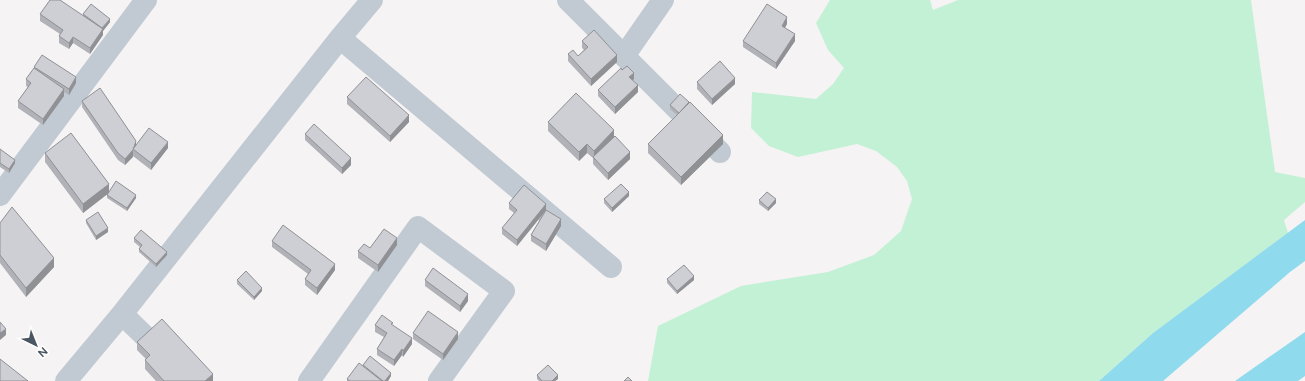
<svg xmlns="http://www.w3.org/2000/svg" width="1305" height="381" viewBox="0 0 1305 381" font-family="Figtree,sans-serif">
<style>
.green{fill:#c3f1d5}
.water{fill:#90daee}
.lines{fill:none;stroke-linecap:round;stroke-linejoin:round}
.street{stroke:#c1cad2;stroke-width:22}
.wall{fill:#b0b2b7}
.shaded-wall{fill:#909195}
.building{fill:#cdcfd5;stroke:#909195}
</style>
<rect width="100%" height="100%" fill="#f5f3f3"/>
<path class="green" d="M830 0H930L933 10 958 0H1251L1275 172 1305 178V202L1284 220 1288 233 1153 333 1099 381H648L658 326 741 286 828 272 874 255 901 231 912 199 907 181 897 167 876 151 857 144 798 157 769 146 751 128 752 92 816 99 833 84 844 68 828 50 816 23Z"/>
<path class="water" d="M1305 220V261L1290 272 1163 381H1099L1153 333Z
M1305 332V376L1298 381H1235Z"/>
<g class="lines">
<path class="street" d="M568 0 720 152
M340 38 611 267
M624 56 663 0
M0 195 146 0
M122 314 191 381
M66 381 122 314 340 38 372 0
M309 381 418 227 504 291 439 381"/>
</g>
<path class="wall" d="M40 14 83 15V14L110 22 103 31V35L90 54 73 43 69 49 59 43V36L60 34 40 21Z
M787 24 785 28 795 41 776 69 743 47V41Z
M582 41 617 62 591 86 568 61V54L578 56 584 50 582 48Z
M34 67 76 83 69 95 64 92V96L43 125 18 108V101L28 87 26 86V79L34 69Z
M634 79 633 80 638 92 615 114 598 96V90Z
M697 82 735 84 712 105 697 89Z
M347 97 409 122 390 142 347 104Z
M82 101 136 145 168 148 151 170 133 156 125 165 118 160 82 107Z
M670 105 723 144 681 185 648 153V144L677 115 670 109Z
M548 122 614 137 630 159 608 180 593 164V158L587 153 579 161 548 131Z
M305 134 351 165 342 174 305 140Z
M0 149 15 163 9 173 0 167Z
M45 153 109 192 136 198 127 211 107 198V194L83 213 45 162Z
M629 196 612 212 604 203V199Z
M759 200 776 203 768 211 759 204Z
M509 203 546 210 561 226 546 251 531 241V235L544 213 517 246 502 234V228L514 213 509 209Z
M86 220 108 232 96 240 86 223Z
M0 223 54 267 26 297 0 263Z
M134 238 167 255 156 267 139 252V249L140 247 134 242Z
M272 241 335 270 317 295 305 285V279L308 274 272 247Z
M397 245 378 272 358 258V251Z
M667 279 694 280 677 294 667 283Z
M237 280 262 291 254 300 237 284Z
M425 280 468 301 460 312 425 286Z
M375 325H393L412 344 403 357 402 355 394 366 377 355V349L384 337 375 332Z
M413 333 458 339 443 360 413 339Z
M137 342 213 381H156L145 369V360L146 359 137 350Z
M363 365 391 376 388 381H347V379L363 366Z
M537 375 558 379 555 381H539L537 379Z"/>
<path class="shaded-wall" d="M787 17V24L782 32V26Z
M110 19V22L103 31V35L90 54V48L102 29Z
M795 34V41L776 69V63Z
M73 37V43L69 49V43Z
M617 55V62L591 86V79Z
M634 73V79L629 83V77Z
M76 77V83L69 95V89Z
M735 78V84L712 105V99Z
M638 85V92L615 114V107Z
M64 89V96L43 125V119Z
M409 115V122L390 142V136Z
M614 130V139L594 160V151Z
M723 135V144L681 185V177Z
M136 141V147L133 149V157L125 165V159Z
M168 142V148L151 170V163Z
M587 144V153L579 161V152Z
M630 152V159L608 180V173Z
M351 158V165L342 174V168Z
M15 160V163L9 173V169Z
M109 184V193L83 213V204Z
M629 192V196L612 212V208Z
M136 195V198L127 211V208Z
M776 199V203L768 211V208Z
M546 204V210L517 246V240Z
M561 219V226L546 251V244Z
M108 228V232L96 240V236Z
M397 238V245L378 272V265Z
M167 252V255L156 267V264Z
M54 258V267L26 297V288Z
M335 264V270L317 295V288Z
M694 276V280L677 294V291Z
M262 288V291L254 300V297Z
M468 294V301L460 312V306Z
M6 329V335L0 340V333Z
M458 332V339L443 360V354Z
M412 338V344L403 357V351Z
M402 349V355L394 366V360Z
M391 373V376L388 381H385Z
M213 374V381H205Z
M558 375V379L555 381H552Z"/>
<path class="building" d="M50 0H60L103 29 90 48 73 37 69 43 59 36 63 30 40 14Z
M91 4 110 19 102 28 83 14Z
M767 4 787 17 782 26 795 34 776 63 743 41Z
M594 30 617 55 591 79 568 54 573 50 578 56 588 47 582 41Z
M42 55 76 77 69 89 34 67Z
M720 61 735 78 712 99 697 82Z
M627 66 634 73 629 77 638 85 615 107 598 90 621 68 622 70Z
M34 68 64 89 43 119 18 101 31 83 26 79Z
M366 77 409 115 390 136 347 97Z
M100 88 136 141 133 150 125 159 118 153 82 101Z
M576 93 614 130 594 151 587 144 579 152 548 122Z
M680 94 689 102 679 113 670 105Z
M690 102 723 135 681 177 648 144Z
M314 124 351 158 342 168 305 134Z
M149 128 168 142 151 163 133 149Z
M71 133 109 184 83 204 45 153Z
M615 136 630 152 608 173 593 157Z
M0 149 15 160 9 169 0 163Z
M116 181 136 195 127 208 107 195Z
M621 184 629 192 612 208 604 199Z
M524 185 546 204 517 240 502 228 517 210 509 203Z
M767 192 776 199 768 208 759 200Z
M12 207 54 258 26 288 0 255V223Z
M546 210 561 219 546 244 531 235Z
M98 212 108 228 96 236 86 220Z
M283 225 335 264 317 288 305 279 311 270 272 241Z
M384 229 397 238 378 265 358 251 364 244 370 248Z
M141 230 167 252 156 264 139 249 142 245 134 238Z
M684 265 694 276 677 291 667 279Z
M433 268 468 294 460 306 425 280Z
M246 271 262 288 254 297 237 280Z
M428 311 458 332 443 354 413 333Z
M382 315 393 323 391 324 412 338 403 351 402 349 394 360 377 349 387 333 375 325Z
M162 319 213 374 205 381H164L145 360 150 355 137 342Z
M0 322 6 329 0 333Z
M370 356 391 373 385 381H383L363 365Z
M0 359 28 381H0Z
M359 363 382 381H350L347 379Z
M548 365 558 375 552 381H542L537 375Z
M628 377 632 381H624Z"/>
<g transform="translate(36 345) rotate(137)" stroke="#ffffff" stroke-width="3" paint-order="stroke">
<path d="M0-3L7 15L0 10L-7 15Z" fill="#4a5661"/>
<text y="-6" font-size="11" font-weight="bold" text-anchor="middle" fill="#4a5661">N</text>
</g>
</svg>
